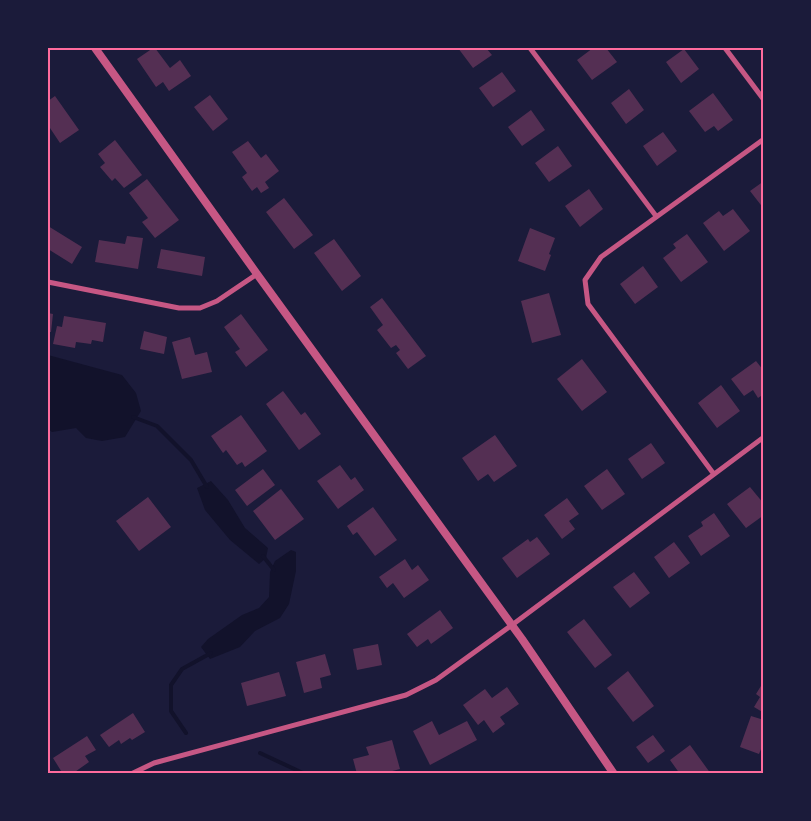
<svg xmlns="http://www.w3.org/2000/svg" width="811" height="821" viewBox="0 0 811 821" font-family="'PT Sans Narrow',sans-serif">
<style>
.water{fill:#12122b}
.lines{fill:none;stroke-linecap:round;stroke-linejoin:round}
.stream{stroke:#12122b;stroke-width:4}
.building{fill:#542f53}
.minor{stroke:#c65784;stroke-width:5}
.tertiary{stroke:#c65784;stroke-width:8}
.neatline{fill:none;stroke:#ff6b9d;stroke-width:2}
</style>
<rect width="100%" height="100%" fill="#1b1b3a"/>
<path class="water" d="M48 355 122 375 136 393 141 411 125 437 102 441 86 438 76 428 52 432 48 429Z
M211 481 228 500 245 528 268 548 266 558 259 564 230 540 205 510 197 488Z
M291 550 296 552V571L289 604 280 618 255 631 240 647 210 659 201 647 208 639 242 615 259 608 269 597 270 572 275 561Z"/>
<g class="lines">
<path class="stream" d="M133 417 157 426 191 460 207 487
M263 556 274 570
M186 733 171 711V685L182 669 211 653
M260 753 305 774"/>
</g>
<path class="building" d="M153 48H155L170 68 180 60 191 76 169 91 163 82 156 87 137 59Z
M458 48H486L492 55 473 68Z
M593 48H606L617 62 592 80 577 60Z
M684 49 699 69 681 83 666 62Z
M502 72 516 91 493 107 479 88Z
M629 89 644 110 626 124 611 103Z
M713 93 733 120 718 131 714 126 705 132 689 111Z
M210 95 228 119 213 131 194 107Z
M55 96 79 130 60 143 48 125V101Z
M531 110 545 130 522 146 508 127Z
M663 132 677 151 657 166 643 146Z
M115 140 142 175 124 188 115 178 112 181 100 167 105 163 98 154Z
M248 141 261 158 266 154 279 171 265 182 269 188 261 193 257 187 252 191 242 177 247 173 232 152Z
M558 146 572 166 549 182 535 163Z
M147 179 179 220 155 238 142 222 148 218 129 193Z
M764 181V209L750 191Z
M589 189 603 209 580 227 565 206Z
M284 198 313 235 294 249 266 212Z
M733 209 750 231 724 251 703 223 719 211 723 216Z
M48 226 82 247 72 264 48 249Z
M530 228 555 238 549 254 551 255 545 271 518 261Z
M687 234 708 262 681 282 663 258 676 248 673 244Z
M127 236 143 238 138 269 95 262 99 240 125 244Z
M334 239 361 276 342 291 314 253Z
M161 249 205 257 202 276 157 268Z
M643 266 658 287 635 304 620 284Z
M549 293 561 335 532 343 521 301Z
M382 298 426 356 408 369 396 353 400 350 396 345 391 348 377 330 383 325 370 307Z
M48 313 53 314 51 332H48Z
M241 314 268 350 246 367 235 352 240 349 224 327Z
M64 316 106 323 103 342 92 340 91 344 76 342 75 348 53 344 57 326 62 327Z
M144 331 167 337 164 354 140 349Z
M190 337 195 355 207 352 212 372 182 379 172 342Z
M582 359 607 392 582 411 557 379Z
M756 361 764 371V394L758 398 753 390 744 396 731 379Z
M721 385 740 411 717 428 698 403Z
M283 391 301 415 305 412 321 434 299 450 266 404Z
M241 415 267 451 245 467 242 462 237 465 226 450 223 453 211 436Z
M495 435 517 466 494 482 488 474 478 481 462 458Z
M651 443 665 463 642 479 628 459Z
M340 465 351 480 355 477 364 490 338 509 317 481Z
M263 469 275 485 247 506 235 490Z
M607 469 625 494 602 510 584 486Z
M750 487 764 504V515L746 528 727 504Z
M281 489 304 519 275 540 253 511Z
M148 497 171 527 139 551 116 521Z
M567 498 579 514 569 521 575 529 562 539 544 515Z
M373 507 397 540 375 556 357 532 353 535 347 526Z
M714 513 730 536 701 556 688 536 703 526 701 522Z
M537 537 550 554 517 578 502 558 528 539 530 542Z
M674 542 690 563 669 578 654 557Z
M405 559 412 570 418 565 429 580 404 598 393 583 387 588 379 577Z
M634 572 650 593 630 608 613 587Z
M440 610 453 628 431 644 428 639 417 647 407 634Z
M584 619 612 655 595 668 567 632Z
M378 644 382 665 357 670 353 649Z
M325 654 331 675 320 678 322 688 304 693 296 662Z
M628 671 654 706 633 722 607 688Z
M279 672 286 696 247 706 241 683Z
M764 681V713L754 707 760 697 756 694Z
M507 687 519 704 500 717 505 724 493 733 484 720 478 725 463 705 485 689 492 698Z
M133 713 145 732 132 740 130 738 121 744 119 740 109 747 100 735Z
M751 716 764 720V742L759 754 740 747Z
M432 721 439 735 467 721 477 740 430 765 413 731Z
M653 735 665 751 648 763 636 747Z
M87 736 96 750 85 756 89 762 72 774H63L53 758Z
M392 740 400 769 381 774H357L353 759 369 755 366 747Z
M690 745 711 774H680L670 760Z"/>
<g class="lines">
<path class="minor" d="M530 48 656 216
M725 48 764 100
M48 282 179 308H200L217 301 257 274
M713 473 588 304 585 280 601 257 764 139
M131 774 154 763 406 695 436 680 512 625 764 437"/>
<path class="tertiary" d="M95 48 257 274 522 639 614 774"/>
</g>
<rect width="811" height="821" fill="none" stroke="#1b1b3a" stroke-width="98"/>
<rect x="49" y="49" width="713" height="723" class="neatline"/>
</svg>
